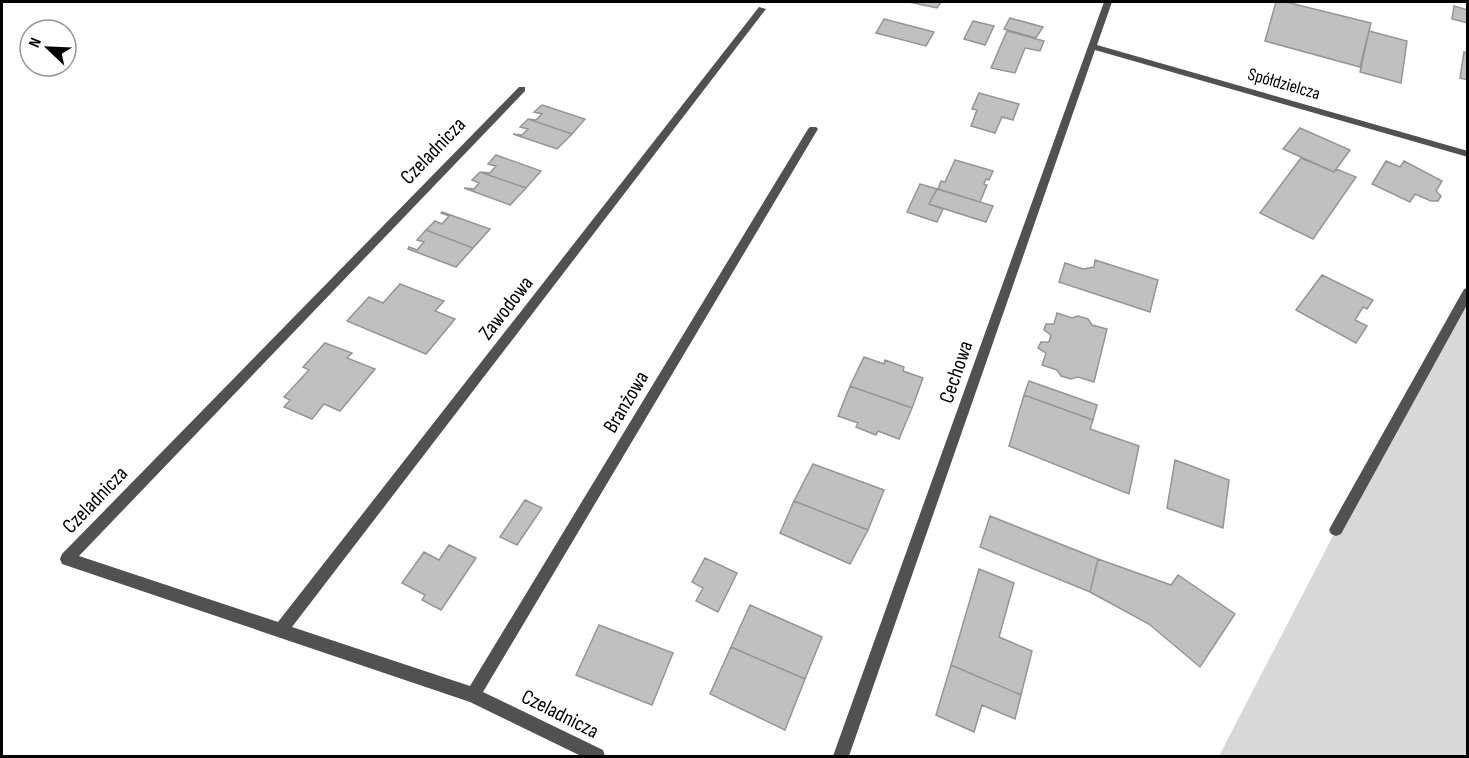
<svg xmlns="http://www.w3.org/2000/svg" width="1469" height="758" viewBox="0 0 1469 758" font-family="'Sofia Sans Condensed',sans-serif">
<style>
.green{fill:#d8d8d8}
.building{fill:#c0c0c0;stroke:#959595;stroke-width:1.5}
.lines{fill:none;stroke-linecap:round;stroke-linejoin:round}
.lane{fill:#515151;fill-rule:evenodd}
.street{fill:#515151;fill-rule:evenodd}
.labels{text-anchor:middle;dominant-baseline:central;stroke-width:4.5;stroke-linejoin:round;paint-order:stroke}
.far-street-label{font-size:18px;fill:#000;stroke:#fff}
.street-label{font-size:21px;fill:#000;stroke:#fff}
</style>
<rect width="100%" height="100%" fill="#fff"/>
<path class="green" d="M1467 292V756H1219L1336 530Z"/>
<path class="building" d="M909 2H941L937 8Z
M1276 2H1286L1371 23 1360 67 1265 41Z
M1454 6 1468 10V23L1452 19Z
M1010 18 1043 27 1036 38 1004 29Z
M884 19 934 32 926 46 876 33Z
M973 21 994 26 985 45 964 39Z
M1007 31 1044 41 1040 51 1025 48 1015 73 991 68Z
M1369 31 1407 41 1401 83 1360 72Z
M1464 52 1468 53V80L1460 78Z
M979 93 1019 104 1013 120 1002 117 995 133 971 126 977 110 972 109Z
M542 105 585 119 572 134 528 119 536 120 542 114 534 112Z
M528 119 572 134 557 149 513 134 522 135 528 129 520 127Z
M1300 128 1350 150 1334 172 1283 149Z
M496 155 541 171 526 188 480 172 490 173 496 166 488 164Z
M1301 158 1334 172 1336 169 1356 177 1313 239 1260 213Z
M955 160 993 171 989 180 986 179 984 184 987 185 980 202 938 189 941 181 945 182Z
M1386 161 1400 167 1404 161 1442 181 1436 191 1441 196 1438 201H1431L1415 194 1410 202 1372 184Z
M480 172 526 188 510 205 464 188 474 189 479 183 472 180Z
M920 184 937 189 929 204 943 209 937 222 907 212Z
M937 189 993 206 986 222 929 204Z
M442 212 490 229 473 248 426 230 435 221 442 224 449 216 441 213Z
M426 230 473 248 456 267 408 249 409 247 417 250 424 242 417 240Z
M1095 260 1158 280 1150 312 1059 282 1065 263 1083 269 1094 267Z
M1322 275 1373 300 1367 309 1363 307 1355 320 1367 326 1356 343 1296 310Z
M400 284 444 301 435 311 455 319 426 354 347 321 369 297 383 303Z
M1057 313 1072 318 1078 316 1088 319 1092 325 1107 329 1094 382 1078 377 1071 379 1061 376 1057 370 1042 365 1046 353 1038 348 1041 342H1049L1051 335 1044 330 1046 324H1054Z
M325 343 352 353 347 358 375 369 340 411 324 404 312 419 284 407 290 400 284 397 309 370 303 367Z
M864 357 884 364 885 360 904 367 903 371 923 378 912 408 850 386Z
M1029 381 1097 405 1093 420 1024 395Z
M850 386 912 408 899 439 878 431 876 435 856 427 858 423 838 416Z
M1024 395 1093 420 1090 429 1139 446 1129 494 1009 446Z
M1175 460 1229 480 1223 528 1167 508Z
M813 464 884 490 868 530 794 501Z
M525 500 542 508 517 545 500 537Z
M794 501 868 530 850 564 780 533Z
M990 516 1098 559 1090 592 980 547Z
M449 545 476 558 441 610 422 600 425 595 402 583 424 552 439 560Z
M705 558 737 573 718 612 696 601 703 588 692 582Z
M1098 559 1171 585 1178 575 1235 614 1200 667 1149 624 1090 592Z
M979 569 1014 583 999 637 1032 651 1021 695 951 665Z
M750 605 822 637 805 679 731 647Z
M599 625 673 653 652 705 576 675Z
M731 647 805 679 785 730 710 694Z
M951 665 1021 695 1015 719 982 705 974 732 936 715Z"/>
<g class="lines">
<path class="lane" d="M1468 288V303L1341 534 1336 536 1331 534 1329 530 1331 526 1464 289Z"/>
<path class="street" d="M1104 2H1112L1097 45 1468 151V157L1095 50 849 756H833Z
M759 7 766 9 292 627 470 686 808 129 810 127H816L818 129 483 692 603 750 605 756H581L470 702 62 564 60 559 62 554 519 87H525V91L79 556 278 622Z"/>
</g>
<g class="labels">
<g class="far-street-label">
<text transform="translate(1284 84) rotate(16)">Spółdzielcza</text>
</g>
<g class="street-label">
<text transform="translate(433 151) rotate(-46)">Czeladnicza</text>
<text transform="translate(506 308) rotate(-52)">Zawodowa</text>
<text transform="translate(956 372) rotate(-71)">Cechowa</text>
<text transform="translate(626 402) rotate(-59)">Branżowa</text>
<text transform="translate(95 500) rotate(-46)">Czeladnicza</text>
<text transform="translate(560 714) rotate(27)">Czeladnicza</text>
</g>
</g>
<rect width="1469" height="758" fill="none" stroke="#000000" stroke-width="6"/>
<g transform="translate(48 48) rotate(293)"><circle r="28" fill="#ffffff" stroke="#999999" stroke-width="1.5"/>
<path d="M0-4.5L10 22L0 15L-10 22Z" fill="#000000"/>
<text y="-9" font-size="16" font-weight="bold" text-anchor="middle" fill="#000000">N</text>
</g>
</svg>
